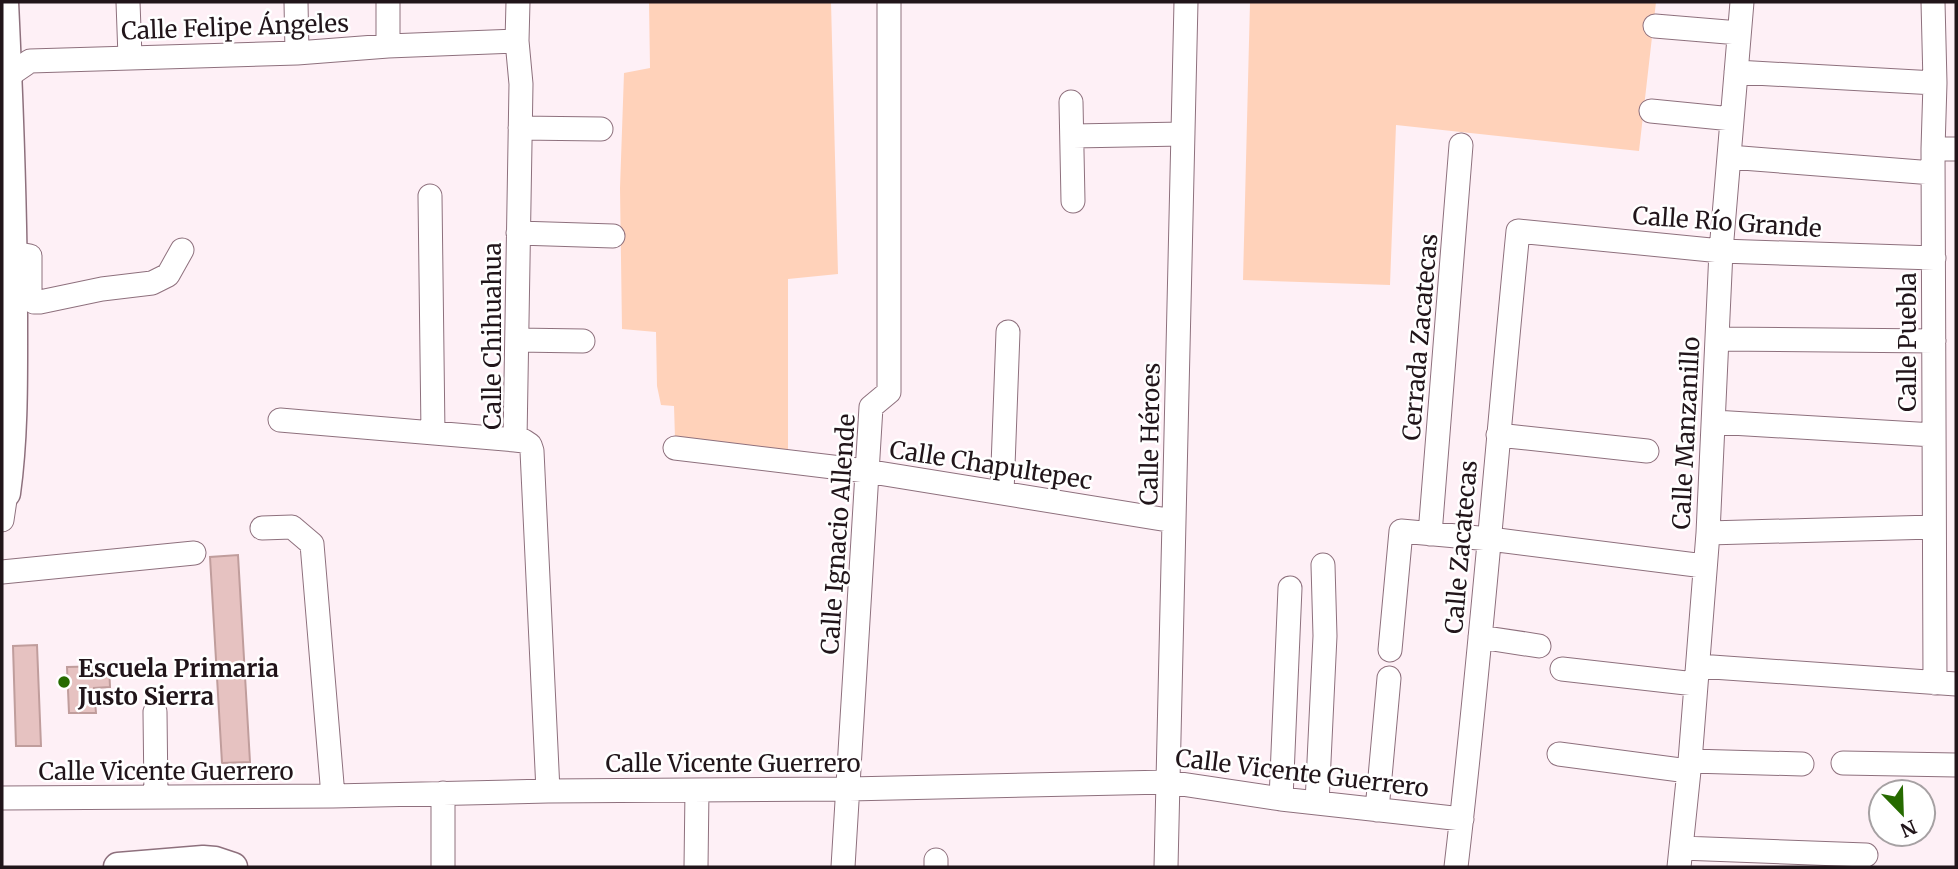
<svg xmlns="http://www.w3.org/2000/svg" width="1958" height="869" viewBox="0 0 1958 869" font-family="Merriweather,serif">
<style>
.green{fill:#ffd2ba}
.building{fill:#e6c2c1;stroke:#c09d9c;stroke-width:2}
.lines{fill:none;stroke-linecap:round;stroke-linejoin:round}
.minor-casing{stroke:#8e707d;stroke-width:25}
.major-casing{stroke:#8e707d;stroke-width:31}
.minor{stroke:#fff;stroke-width:23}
.major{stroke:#fff;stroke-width:28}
.poi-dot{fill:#266a00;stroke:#fff;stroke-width:2.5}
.labels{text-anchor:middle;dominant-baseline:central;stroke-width:5;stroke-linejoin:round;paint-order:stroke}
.street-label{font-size:24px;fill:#21151a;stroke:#fff}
.poi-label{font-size:24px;font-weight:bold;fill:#21151a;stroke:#fff;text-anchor:start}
</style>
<rect width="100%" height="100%" fill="#fef0f6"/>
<path class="green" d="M649 2H831L838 274 788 279V450L675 438 674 406 661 405 657 386 656 332 622 329 620 188 624 73 650 68Z
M1250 2H1656L1639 151 1396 125 1390 285 1243 280Z"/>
<path class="building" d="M238 555 250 762 222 763 210 557Z
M37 645 41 746H16L13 646Z
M109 666 110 687 94 688 96 713H69L67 667Z"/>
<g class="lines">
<g class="minor-casing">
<path id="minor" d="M128 2 130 57
M296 2 297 53
M388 2V46
M1933 2 1935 83 1933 149 1935 683
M1655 26 1739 33
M1736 72 1935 83
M2 77 8 76 30 61 297 53 388 46 517 41
M1071 102 1073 201
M1651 111 1732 119
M520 128 601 129
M1073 136 1183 134
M1933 149H1956
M1729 157 1933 173
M430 196 433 433
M518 233 613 236
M13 253 30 256V298L34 302H40L102 289 152 283 168 275 182 250
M1717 339 1934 341
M517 340 583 341
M280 420 515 440 524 441 530 445 532 451 548 791
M1714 422 1934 435
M1498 435 1647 451
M515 440 521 84 517 41 518 2
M675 448 866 471 1174 521
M1002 493 1008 332
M2 520 6 493
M262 528 292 527 312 544 333 796
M1708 533 1934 527
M1430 534 1461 145
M2 572 194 553
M1480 637 1539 646
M1390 650 1401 531 1490 539 1704 566
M1698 666 1956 684
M1562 669 1695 684
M155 712 156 797
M1559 754 1688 771
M1690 761 1802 764
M1843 763 1956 765
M443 793V867
M2 798 333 796 548 791 849 789 1168 782 1281 799 1462 819
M1281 799 1290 588
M1317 803 1325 636 1323 565
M1377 810 1389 678
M1681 848 1866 855
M696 867 697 790
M843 867 871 407 889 392V2
M936 867V860
M1166 867 1186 2
M1456 867C1481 656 1497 443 1518 231L1721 251 1934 258
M1679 867 1690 761 1708 533 1721 251 1742 2"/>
</g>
<g class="major-casing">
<path id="major" d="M2 493H6C14 435 13 376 13 317 13 212 9 107 4 2
M118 867 203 860 215 861 233 867"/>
</g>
<use href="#minor" class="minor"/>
<use href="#major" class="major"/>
</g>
<circle class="poi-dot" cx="64" cy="682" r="7"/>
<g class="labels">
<g class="street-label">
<text transform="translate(235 27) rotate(-2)">Calle Felipe Ángeles</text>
<text transform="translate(1727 222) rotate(4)">Calle Río Grande</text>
<text transform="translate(492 336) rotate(-90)">Calle Chihuahua</text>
<text transform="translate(1420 337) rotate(-85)">Cerrada Zacatecas</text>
<text transform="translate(1907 342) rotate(-90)">Calle Puebla</text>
<text transform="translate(1686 433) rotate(-87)">Calle Manzanillo</text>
<text transform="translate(1150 434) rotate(-89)">Calle Héroes</text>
<text transform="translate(991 465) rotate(9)">Calle Chapultepec</text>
<text transform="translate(838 534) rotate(-86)">Calle Ignacio Allende</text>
<text transform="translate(1461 547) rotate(-85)">Calle Zacatecas</text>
<text x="733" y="763">Calle Vicente Guerrero</text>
<text x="166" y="771">Calle Vicente Guerrero</text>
<text transform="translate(1302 773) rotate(7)">Calle Vicente Guerrero</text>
</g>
<g class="poi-label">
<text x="78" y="668">Escuela Primaria<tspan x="78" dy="28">Justo Sierra</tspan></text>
</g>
</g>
<rect width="1958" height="869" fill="none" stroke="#21151a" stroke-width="7"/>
<g transform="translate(1902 813) rotate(157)"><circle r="33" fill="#ffffff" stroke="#a6a1a3" stroke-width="2"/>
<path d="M0-5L12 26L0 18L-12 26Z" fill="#266a00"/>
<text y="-10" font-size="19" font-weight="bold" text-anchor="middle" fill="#21151a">N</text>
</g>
</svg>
